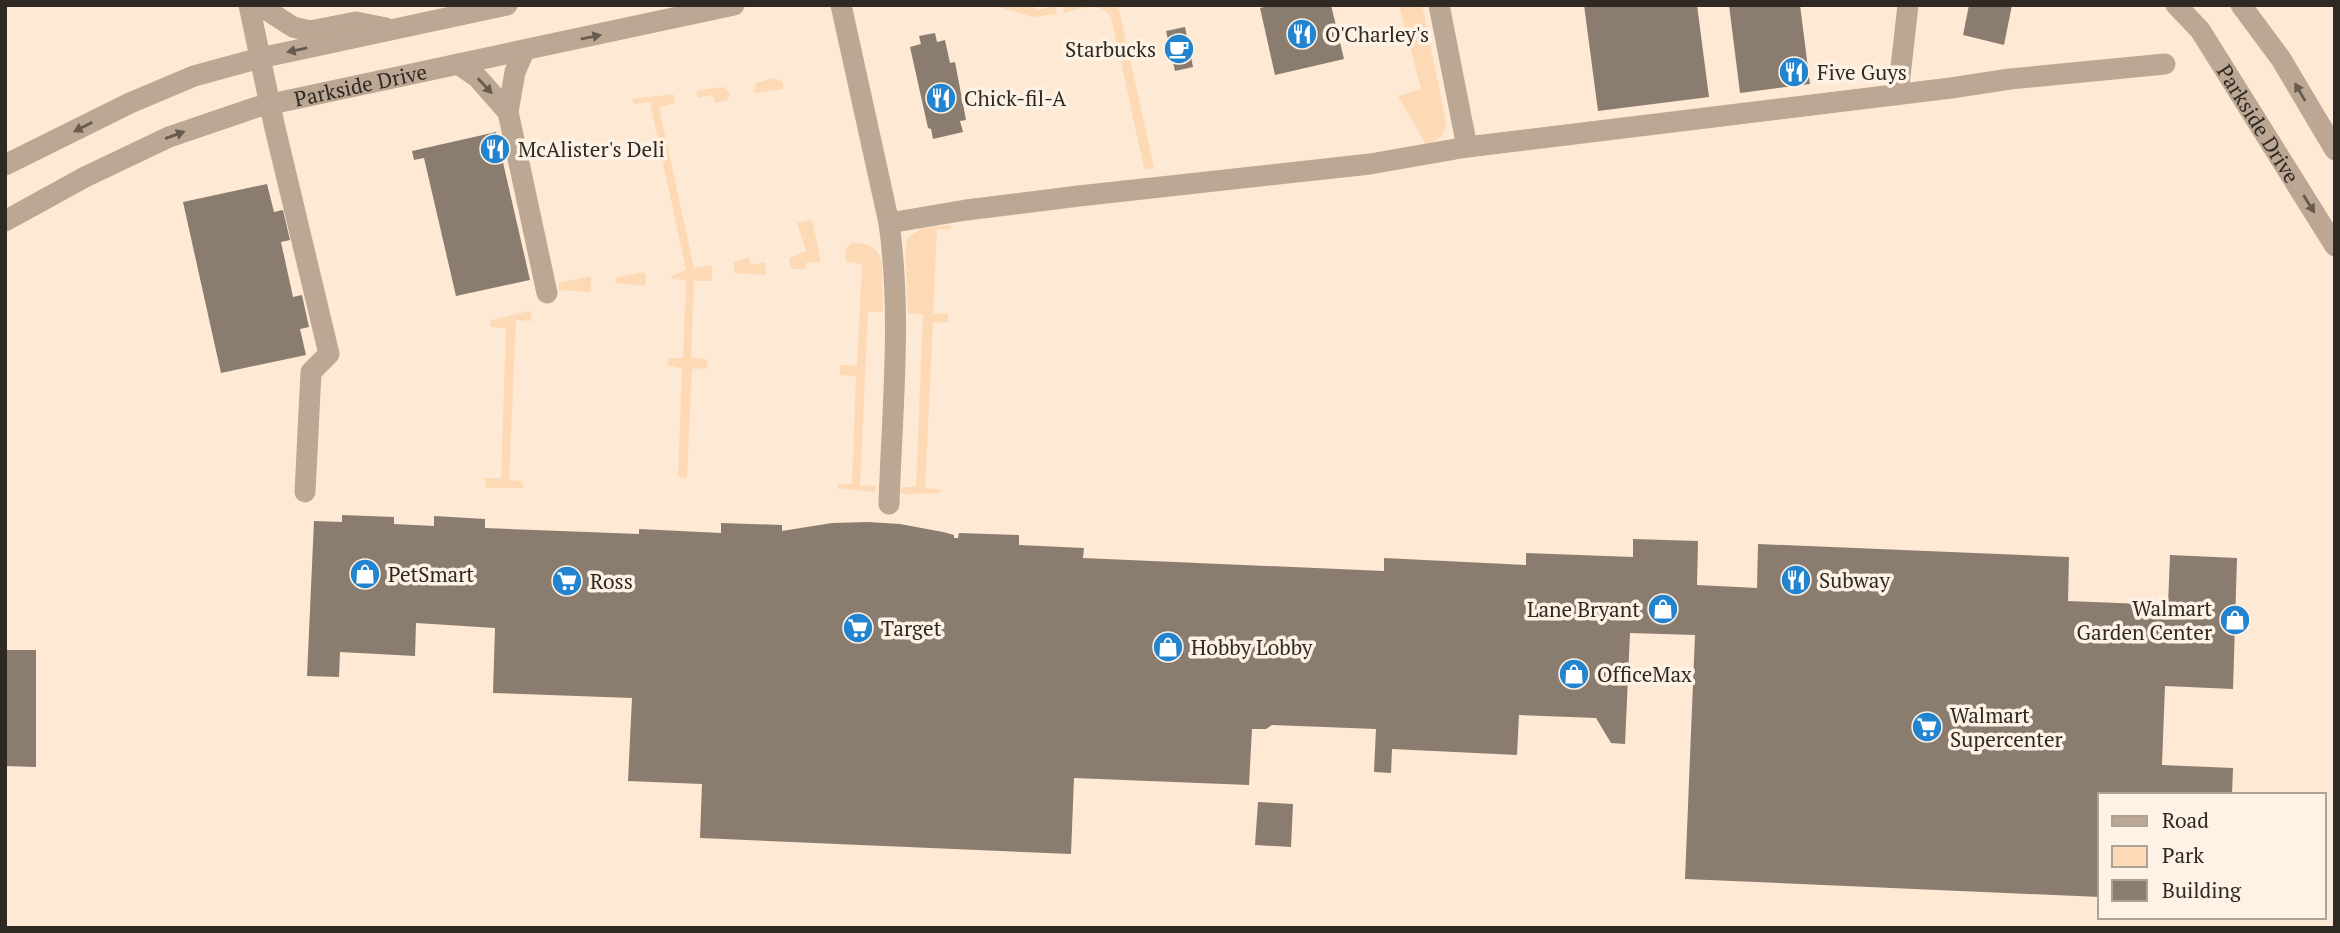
<svg xmlns="http://www.w3.org/2000/svg" width="2340" height="933" viewBox="0 0 2340 933" font-family="'PT Serif',serif">
<style>
.built{fill:#fee9d4;fill-rule:evenodd}
.green{fill:#fddab5}
.building{fill:#8a7d6f}
.lines{fill:none;stroke-linecap:round;stroke-linejoin:round}
.minor{stroke:#bba793;stroke-width:21}
.oneway{fill:#675b50}
.labels{text-anchor:middle;dominant-baseline:central;stroke-width:7;stroke-linejoin:round;paint-order:stroke}
.poi-label{font-size:21px;fill:#2f2924;stroke:#fef2e5;text-anchor:start}
.street-label{font-size:21px;fill:#2f2924;stroke:#fef2e5}
</style>
<rect width="100%" height="100%" fill="#fef2e5"/>
<path class="built" d="M5 5H2335V928H5ZM2100 795H2324V917H2100Z"/>
<path class="green" d="M992 5H1034L1036 10 1056 6 1057 14 1033 17Z
M1062 5H1118L1154 168 1145 170 1144 168 1111 17C1099 0 1082 8 1064 13Z
M1399 5H1422L1446 122C1445 135 1438 141 1426 145L1398 96 1421 89Z
M774 78 783 83V89L754 93 756 83Z
M724 87 730 93 728 100 715 103 713 95 699 98 696 94 698 90Z
M673 94 675 103 659 107 694 268 712 265V281H694L691 358 706 359 708 368 692 369 687 478 678 477 682 368 667 365 669 358H683L686 280 672 279 671 276 686 270 650 102 635 104 633 102V99Z
M812 220 821 262 805 263 806 269H793L790 266 789 258 806 251 797 223Z
M950 225 952 229H937L933 313 948 314V323L933 322 925 488 940 490V493L904 494 900 492 902 487H916L923 314 908 313 905 250 907 239 920 229Z
M851 243C867 242 879 247 882 263L883 312H868L860 485 876 486 875 492 837 488 838 484H852L856 376 840 375V365L857 366 862 264 846 262 845 250Z
M749 257 751 265 765 262 766 275 735 273 733 262Z
M642 272 646 274V284L644 286 615 283 616 278Z
M591 276V292L559 290V283Z
M530 311 532 321 516 320 509 480 522 481 524 488H486L484 478H501L506 328 490 327 491 320Z"/>
<path class="building" d="M1272 5H1331L1344 59 1275 75 1260 8Z
M1584 5H1697L1709 97 1598 111Z
M1729 5H1800L1810 84 1740 93Z
M1969 5H2012L2004 45 1963 35Z
M1185 27 1193 67 1175 71 1166 31Z
M935 33 937 42 945 40 950 63 955 62 966 120 960 121 963 132 933 139 931 129 928 128 910 47 921 44 919 36Z
M496 132 530 280 456 296 424 158 414 160 412 151Z
M267 184 274 212 283 210 290 240 281 242 293 297 302 295 309 327 300 329 306 355 221 373 183 202Z
M342 515 394 517V524L434 526V516L485 519V528L639 534V529L721 533V523L782 525V531L832 523 868 522 900 524 943 532 954 535V538H958L959 533 1019 535V545L1084 548 1083 558 1384 571V558L1526 565V553L1633 557V539L1698 541 1697 585 1757 588 1758 544 2069 557 2068 601 2168 605 2170 555 2237 558 2233 689 2165 686 2162 765 2233 768 2232 795H2100V897L1685 879 1695 635 1630 633 1625 744 1611 743 1596 718 1519 715 1517 755 1392 749 1391 773 1374 772 1376 729 1272 725 1266 729H1252L1249 785 1074 778 1071 854 700 838 702 784 628 781 632 698 493 693 495 628 416 623 415 656 340 652 339 677 307 676 314 521 342 522Z
M5 650H36V767L5 766Z
M1258 802 1293 804 1291 847 1255 845Z"/>
<g class="lines">
<g class="minor">
<path d="M249 5 274 124 329 354 311 372 305 492"/>
<path d="M259 5 293 27 310 31 356 22 386 28"/>
<path d="M841 5 889 223C902 316 892 411 889 504"/>
<path d="M1439 5 1467 147"/>
<path id="s1" d="M2176 5 2200 30 2335 246"/>
<path d="M2241 5 2281 59 2335 150"/>
<path d="M524 51 515 72 508 112 547 293"/>
<path d="M458 64 478 78 508 112"/>
<path d="M1898 94 1908 5"/>
<path d="M5 165 130 103 194 76 260 58 507 5"/>
<path id="s2" d="M5 221 85 177 169 137 257 107 734 5"/>
<path d="M889 223 966 210 1079 196 1370 164 1467 147 1951 88 2010 79 2165 64"/>
</g>
</g>
<defs><path id="oneway-solid" d="M-6-.8H1V-3.2L6.5 0L1 3.2V.8H-6Z" transform="scale(1.75)"/></defs>
<g class="oneway">
<use href="#oneway-solid" transform="translate(591 37) rotate(-12)"/>
<use href="#oneway-solid" transform="translate(297 50) rotate(168)"/>
<use href="#oneway-solid" transform="translate(485 86) rotate(47)"/>
<use href="#oneway-solid" transform="translate(2300 92) rotate(-120)"/>
<use href="#oneway-solid" transform="translate(83 127) rotate(153)"/>
<use href="#oneway-solid" transform="translate(175 135) rotate(-20)"/>
<use href="#oneway-solid" transform="translate(2309 204) rotate(58)"/>
</g>
<defs>
<g id="restaurant-disc" transform="scale(1.575)"><circle r="9.5" fill="#2284cf" stroke="#fef2e5"/><path d="M-5-6h1v4h1v-4h1v4h1v-4h1v5L-1.5 .5V6h-2V.5L-5-1ZM5-6V6H3V1.5H1.5Q1.5-4 5-6Z" fill="#fff"/></g>
<g id="cafe-disc" transform="scale(1.575)"><circle r="9.5" fill="#2284cf" stroke="#fef2e5"/><path d="M-5.5-4.5H6V0H3Q3 3.5 0 3.5H-2.5Q-5.5 3.5-5.5 0ZM3-3.2v2h1.7v-2ZM-6 4.5H4V6H-6Z" fill="#fff"/></g>
<g id="shop-disc" transform="scale(1.575)"><circle r="9.5" fill="#2284cf" stroke="#fef2e5"/><path d="M-5-2.5h2.3a2.7 3.5 0 0 1 5.4 0H5L5.5 6h-11ZM-1.5-2.5h3a1.5 2.3 0 0 0-3 0Z" fill="#fff"/></g>
<g id="supermarket-disc" transform="scale(1.575)"><circle r="9.5" fill="#2284cf" stroke="#fef2e5"/><path d="M-6-5.5h2.5l.6 2H6L4.5 2H-2.5L-4.4-4H-6ZM-1.5 3.2a1.3 1.3 0 1 0 .1 0ZM3 3.2a1.3 1.3 0 1 0 .1 0Z" fill="#fff"/></g>
</defs>
<g fill-rule="evenodd">
<use href="#restaurant-disc" x="1302" y="34"/>
<use href="#cafe-disc" x="1179" y="49"/>
<use href="#restaurant-disc" x="1794" y="72"/>
<use href="#restaurant-disc" x="941" y="98"/>
<use href="#restaurant-disc" x="495" y="149"/>
<use href="#shop-disc" x="365" y="574"/>
<use href="#restaurant-disc" x="1796" y="580"/>
<use href="#supermarket-disc" x="567" y="581"/>
<use href="#shop-disc" x="1663" y="609"/>
<use href="#shop-disc" x="2235" y="620"/>
<use href="#supermarket-disc" x="858" y="628"/>
<use href="#shop-disc" x="1168" y="647"/>
<use href="#shop-disc" x="1574" y="674"/>
<use href="#supermarket-disc" x="1927" y="727"/>
</g>
<g class="labels">
<g class="poi-label">
<text x="1325" y="34">O'Charley's</text>
<text x="1156" y="49" text-anchor="end">Starbucks</text>
<text x="1817" y="72">Five Guys</text>
<text x="964" y="98">Chick-fil-A</text>
<text x="518" y="149">McAlister's Deli</text>
<text x="388" y="574">PetSmart</text>
<text x="1819" y="580">Subway</text>
<text x="590" y="581">Ross</text>
<text x="2212" y="608" text-anchor="end">Walmart<tspan x="2212" dy="24">Garden Center</tspan></text>
<text x="1640" y="609" text-anchor="end">Lane Bryant</text>
<text x="881" y="628">Target</text>
<text x="1191" y="647">Hobby Lobby</text>
<text x="1597" y="674">OfficeMax</text>
<text x="1950" y="715">Walmart<tspan x="1950" dy="24">Supercenter</tspan></text>
</g>
<g class="street-label">
<text stroke="none"><textPath href="#s2" startOffset="383">Parkside Drive</textPath></text>
<text stroke="none"><textPath href="#s1" startOffset="145">Parkside Drive</textPath></text>
</g>
</g>
<rect width="2340" height="933" fill="none" stroke="#2f2924" stroke-width="14"/>
<rect x="2098" y="793" width="228" height="126" fill="#fef2e5" stroke="#aba298" stroke-width="2"/>
<rect x="2112" y="816" width="35" height="10" fill="#bba793" stroke="#aba298" stroke-width="2"/>
<text x="2162" y="828" font-size="21" fill="#2f2924">Road</text>
<rect x="2112" y="846" width="35" height="21" fill="#fddab5" stroke="#aba298" stroke-width="2"/>
<text x="2162" y="863" font-size="21" fill="#2f2924">Park</text>
<rect x="2112" y="880" width="35" height="21" fill="#8a7d6f" stroke="#aba298" stroke-width="2"/>
<text x="2162" y="898" font-size="21" fill="#2f2924">Building</text>
</svg>
